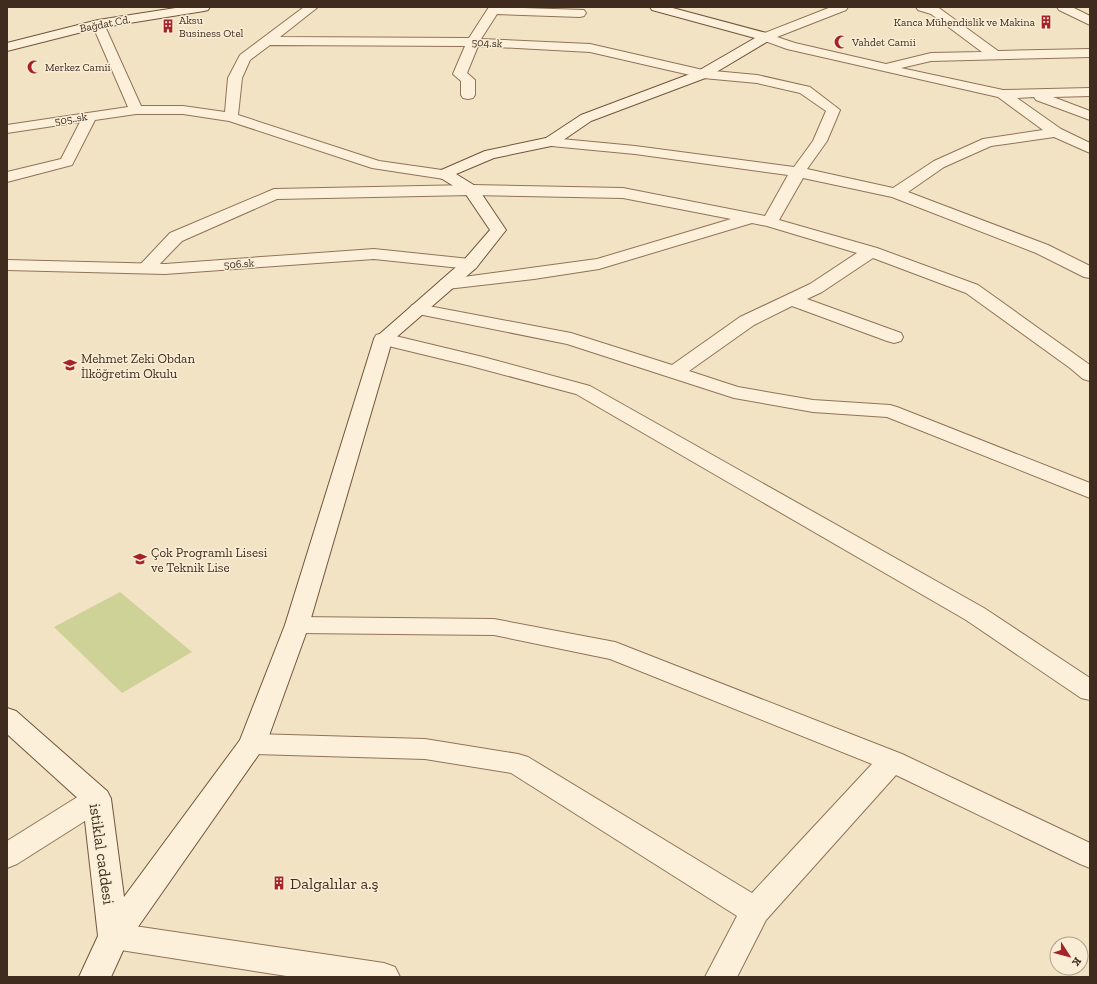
<svg xmlns="http://www.w3.org/2000/svg" width="1097" height="984" viewBox="0 0 1097 984" font-family="'Zilla Slab',serif">
<style>
.green{fill:#ced297}
.lines{fill:none;stroke-linecap:round;stroke-linejoin:round}
.minor-casing{stroke:#907359;stroke-width:2}
.tertiary-casing{stroke:#907359;stroke-width:2}
.secondary-casing{stroke:#72543c;stroke-width:2}
.minor{fill:#fcf0da;fill-rule:evenodd}
.tertiary{fill:#fcf0da;fill-rule:evenodd}
.secondary{fill:#fcf0da;fill-rule:evenodd}
.labels{text-anchor:middle;dominant-baseline:central;stroke-width:3;stroke-linejoin:round;paint-order:stroke}
.far-poi-label{font-size:11px;fill:#3f2c1e;stroke:#f9edd6;text-anchor:start}
.far-street-label{font-size:11px;fill:#3f2c1e;stroke:#f9edd6}
.poi-label{font-size:13px;fill:#3f2c1e;stroke:#f9edd6;text-anchor:start}
.near-street-label{font-size:16px;fill:#3f2c1e;stroke:#f9edd6}
.near-poi-label{font-size:16px;fill:#3f2c1e;stroke:#f9edd6;text-anchor:start}
</style>
<rect width="100%" height="100%" fill="#f3e3c5"/>
<path class="green" d="M120 592 192 652 122 693 54 627Z"/>
<g class="lines">
<g class="minor-casing">
<path id="minor" d="M304 7H318L280 37 469 38 489 7 584 10 586 13 584 16 580 17 497 14 481 39 590 44 703 70 757 75 810 87 840 110 827 141 807 169 893 188 934 161 983 139 1043 130 998 97 787 49 762 40 760 37 762 34 831 7H848L846 10 777 37 795 43 886 64 931 53 982 52 931 14 918 10 916 7 939 8 998 51 1090 49V57L931 61 901 68 1003 90 1090 88V96L1053 97 1090 111V120L1036 100 1034 97 1017 98 1061 129 1090 143V153L1054 137 991 146 944 167 908 192 1048 245 1090 266V278L1084 277 1036 253 892 197 803 178 779 220 877 248 978 285 1090 365V381L1083 379 1070 368 966 293 873 258 822 292 807 299 901 333 903 337 901 341 894 343 887 341 792 306 754 325 689 371 738 387 813 400 890 405 897 407 1090 483V498L887 417 813 412 734 398 567 344 418 314 412 313 409 309 412 305 418 304 571 333 672 365 740 317 810 284 857 253 767 226 752 223 599 269 534 279 447 289 441 288 438 284 441 280 597 259 731 219 623 198 471 195 277 199 182 241 152 272 146 273 140 272 137 268 170 233 274 189 471 185 623 188 765 216 788 175 635 154 551 146 546 145 544 142 546 139 551 138 635 146 794 167 813 141 826 111 800 93 757 83 703 78 590 52 478 46 467 73 475 80V95L473 98 468 99 463 98 461 95V81L453 74 465 46 270 45 250 60 242 78 238 115 379 161 449 171 452 174 449 177 444 179 372 168 229 121 183 114H136L95 120 72 165 7 182V172L61 159 80 122 7 133V125L128 107 92 24 94 21H102L104 24 141 106H183L225 112 228 78 240 55Z
M383 333 483 357 590 386 984 608 1090 678V700L1081 698 966 620 576 394 471 366 376 343 374 339 376 335Z
M297 617 494 619 615 642 902 754 1090 843V868L1080 864 896 775 766 920 737 977H705L737 916 511 773 425 759 252 754 242 751 238 744 242 737 252 734 425 739 518 754 528 757 752 893 872 764 610 659 494 635 297 633 288 631 285 625 288 619Z
M97 788 107 791 111 799 107 807 17 864 7 868V841L87 791Z
M114 923 384 963 395 967 400 977H293L114 949 103 945 98 936 103 927Z"/>
</g>
<g class="tertiary-casing">
<path id="tertiary" d="M1057 7H1072L1090 16V25L1059 10Z
M374 249 470 259 476 260 479 264 476 268 470 269 374 259 165 274 7 270V260L165 264Z"/>
</g>
<g class="secondary-casing">
<path id="secondary" d="M182 7H210L208 10 204 11 98 28 7 51V43L98 20Z
M650 7H669L770 34 772 37 770 40 708 77 591 121 556 145 494 158 456 174 477 187 506 230 476 268 392 341 309 625 266 744 126 944 111 977H79L98 936 83 803 7 734V708L16 711 107 791 111 799 124 897 240 740 285 625 374 339 464 260 490 230 465 193 439 177 436 174 439 171 485 151 546 138 581 115 698 71 755 38 652 10Z"/>
</g>
<use href="#minor" class="minor"/>
<use href="#tertiary" class="tertiary"/>
<use href="#secondary" class="secondary"/>
</g>
<defs>
<g id="building-bare" transform="scale(1.08)"><path d="M-4-6H4V6H1V3H-1V6H-4ZM-2.5-4.3h1.7v1.8h-1.7ZM.8-4.3h1.7v1.8H.8ZM-2.5-1h1.7V.8h-1.7ZM.8-1h1.7V.8H.8Z" fill="#a52229" stroke="#f9edd6" stroke-width="2.5" paint-order="stroke"/></g>
<g id="mosque-bare" transform="scale(1.08)"><path d="M3.5-4.9A6 6 0 1 0 3.5 4.9A5 5 0 1 1 3.5-4.9Z" fill="#a52229" stroke="#f9edd6" stroke-width="2.5" paint-order="stroke"/></g>
<g id="school-bare" transform="scale(1.08)"><path d="M0-5L7-2L0 1L-7-2ZM-4 1L0 2.5L4 1V4Q0 6-4 4Z" fill="#a52229" stroke="#f9edd6" stroke-width="2.5" paint-order="stroke"/></g>
</defs>
<g fill-rule="evenodd">
<use href="#building-bare" x="1046" y="22"/>
<use href="#building-bare" x="168" y="26"/>
<use href="#mosque-bare" x="841" y="42"/>
<use href="#mosque-bare" x="34" y="67"/>
<use href="#school-bare" x="70" y="365"/>
<use href="#school-bare" x="140" y="559"/>
<use href="#building-bare" x="279" y="883"/>
</g>
<g class="labels">
<g class="far-poi-label">
<text x="179" y="20">Aksu<tspan x="179" dy="13">Business Otel</tspan></text>
<text x="1035" y="22" text-anchor="end">Kanca Mühendislik ve Makina</text>
<text x="852" y="42">Vahdet Camii</text>
<text x="45" y="67">Merkez Camii</text>
</g>
<g class="far-street-label">
<text transform="translate(105 24) rotate(-11)">Bağdat Cd.</text>
<text transform="translate(487 43) rotate(3)">504.sk</text>
<text transform="translate(71 119) rotate(-9)">505..sk</text>
<text transform="translate(239 264) rotate(-4)">506.sk</text>
</g>
<g class="poi-label">
<text x="81" y="358">Mehmet Zeki Obdan<tspan x="81" dy="15">İlköğretim Okulu</tspan></text>
<text x="151" y="552">Çok Programlı Lisesi<tspan x="151" dy="15">ve Teknik Lise</tspan></text>
</g>
<g class="near-street-label">
<text transform="translate(102 854) rotate(82)">istiklal caddesi</text>
</g>
<g class="near-poi-label">
<text x="290" y="883">Dalgalılar a.ş</text>
</g>
</g>
<rect width="1097" height="984" fill="none" stroke="#3f2c1e" stroke-width="16"/>
<g transform="translate(1069 956) rotate(126)"><circle r="19" fill="#f9edd6" stroke="#afa08c"/>
<path d="M0-3L7 15L0 10L-7 15Z" fill="#a52229"/>
<text y="-6" font-size="11" font-weight="bold" text-anchor="middle" fill="#3f2c1e">K</text>
</g>
</svg>
